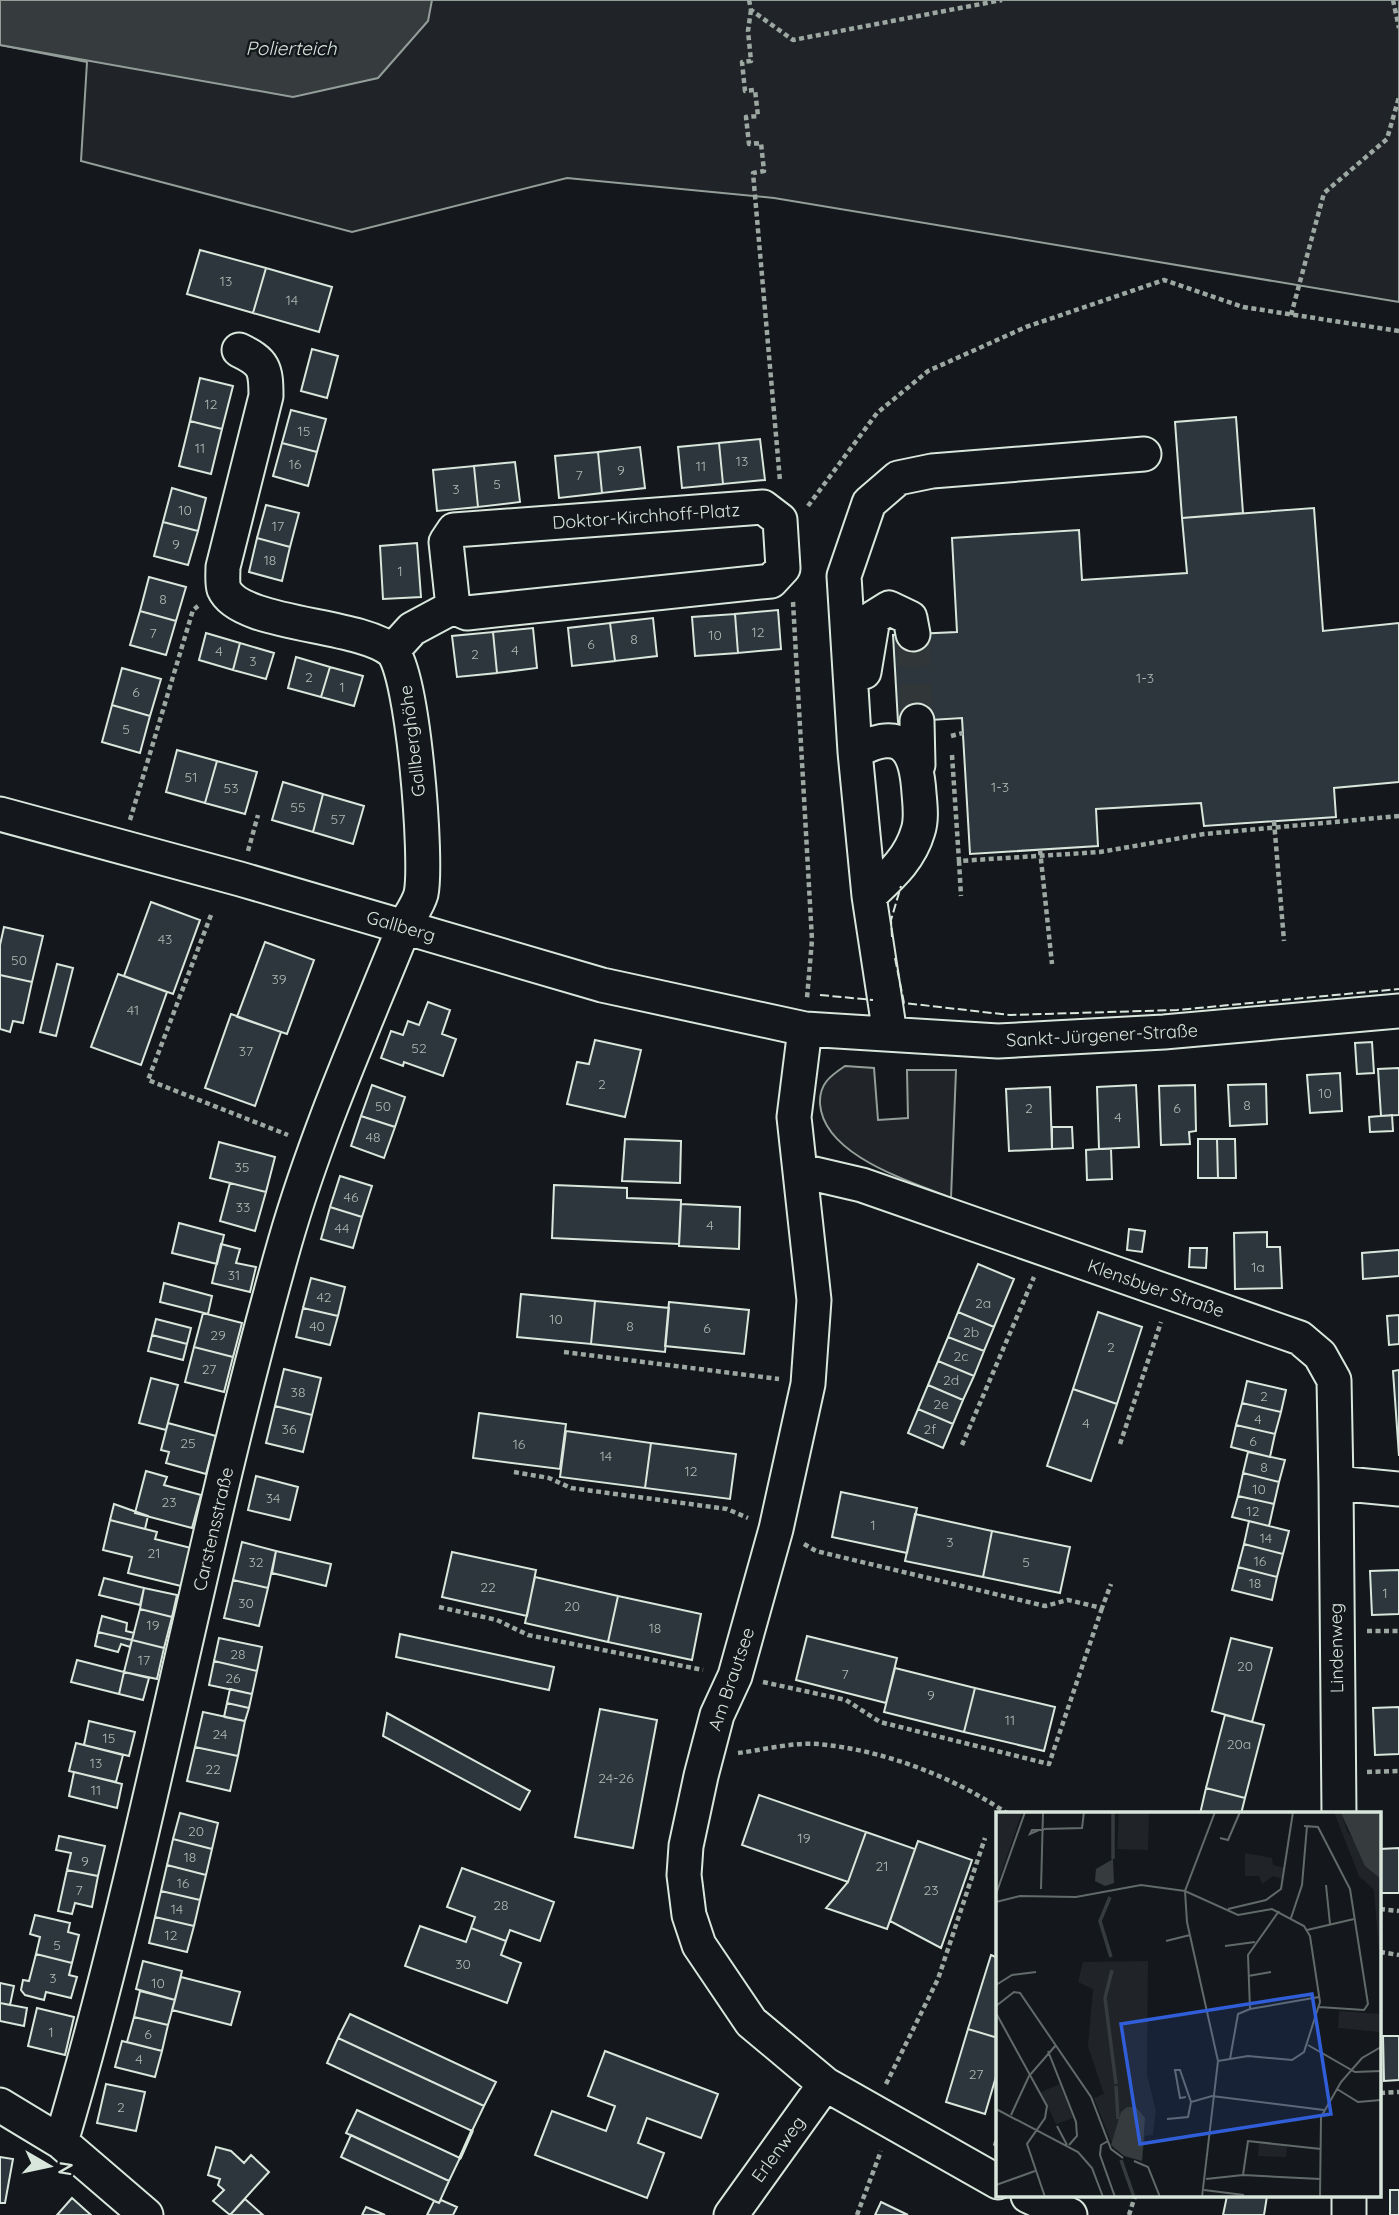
<svg xmlns="http://www.w3.org/2000/svg" width="1399" height="2215" viewBox="0 0 1399 2215" font-family="Quicksand,sans-serif">
<style>
.green{fill:#202428;stroke:#939e99;stroke-width:2}
.water{fill:#363b3e;stroke:#939e99;stroke-width:2}
.building{fill:#2c363c;stroke:#d8e6dc;stroke-width:2}
.lines{fill:none;stroke-linecap:round;stroke-linejoin:round}
.minor-tunnel{stroke:#313739;stroke-width:33;stroke-dasharray:33 17;stroke-linecap:butt}
.minor-casing{stroke:#d8e6dc;stroke-width:37}
.path{stroke:#9da8a2;stroke-width:4.5;stroke-dasharray:5 3.5;stroke-linecap:butt}
.minor{stroke:#14181c;stroke-width:33}
.fence{stroke:#d8e6dc;stroke-width:2;stroke-dasharray:9 3.5;stroke-linecap:butt}
.wall{stroke:#d8e6dc;stroke-width:3.5}
.labels{text-anchor:middle;dominant-baseline:central;stroke-width:5;stroke-linejoin:round;paint-order:stroke}
.number-label{font-size:14px;fill:#adbab4}
.street-label{font-size:18px;fill:#d8e6dc;stroke:#14181c}
.water-label{font-size:19px;font-style:italic;fill:#d8e6dc;stroke:#14181c}
.inset-river{fill:none;stroke:#363b3e;stroke-width:3.5}
.inset-road{fill:none;stroke:#626a69;stroke-width:2}
.view{fill:#305dd8;fill-opacity:0.15;stroke:#305dd8;stroke-width:3.5}
.inset-edge{fill:none;stroke:#d8e6dc;stroke-width:3.5}
</style>
<rect width="100%" height="100%" fill="#14181c"/>
<path class="green" d="M0 0H1399V302L774 198 567 178 352 232 81 161 87 62 0 45Z
M845 1066 874 1068 878 1120 908 1118 907 1070H956L951 1198C910 1181 824 1156 820 1104 819 1084 830 1076 845 1066Z"/>
<path class="water" d="M0 0H432L428 21 378 78 293 97 0 45Z"/>
<path class="building" d="M200 250 266 268 253 313 187 294Z
M266 268 332 287 319 332 253 313Z
M312 349 338 356 327 398 301 391Z
M200 378 233 386 222 429 190 421Z
M291 410 326 419 317 452 282 443Z
M1236 417 1243 513 1182 518 1175 422Z
M190 421 222 429 211 474 179 466Z
M760 439 765 480 723 484 719 443Z
M282 443 317 452 308 486 273 476Z
M719 443 723 484 682 488 678 447Z
M640 447 645 488 602 493 598 452Z
M598 452 602 493 559 498 555 456Z
M515 462 520 502 478 507 474 466Z
M474 466 478 507 437 511 433 470Z
M172 488 206 498 198 531 163 522Z
M266 505 299 513 290 547 257 538Z
M1314 508 1323 631 1399 623V782L1334 788 1336 817 1204 826 1201 803 1096 809 1098 846 970 854 962 718 898 722 893 635 957 632 952 538 1079 530 1082 580 1187 573 1182 518Z
M163 522 198 531 188 565 154 556Z
M257 538 290 547 282 581 249 572Z
M417 543 421 597 383 599 380 546Z
M149 577 186 587 176 621 140 611Z
M778 610 781 649 738 653 735 614Z
M140 611 176 621 166 655 130 645Z
M735 614 738 653 695 656 692 617Z
M653 618 657 656 615 661 610 623Z
M610 623 615 661 572 666 568 628Z
M533 628 537 668 497 673 493 632Z
M493 632 497 673 457 677 452 636Z
M206 633 240 643 233 670 199 660Z
M240 643 274 653 266 679 233 670Z
M296 657 330 667 321 697 288 688Z
M330 667 363 676 354 706 321 697Z
M122 668 161 679 150 716 112 705Z
M112 705 150 716 140 753 102 742Z
M177 750 217 761 205 803 166 792Z
M217 761 257 772 245 814 205 803Z
M283 782 323 794 313 832 272 820Z
M323 794 364 806 353 844 313 832Z
M151 902 200 920 173 994 124 976Z
M4 927 43 936 32 982 0 975V945Z
M265 942 314 960 287 1034 237 1017Z
M57 964 73 968 56 1036 40 1032Z
M118 974 167 992 141 1065 91 1047Z
M0 975 32 982 23 1023 13 1021 10 1032 0 1029Z
M428 1002 450 1010 442 1034 456 1039 443 1076 404 1062 403 1066 381 1058 391 1031 403 1035 408 1021 419 1025Z
M231 1014 281 1032 255 1106 205 1088Z
M595 1040 641 1050 625 1117 567 1104 577 1062 589 1064Z
M1372 1042 1374 1073 1357 1074 1355 1043Z
M1399 1068V1115L1381 1116 1378 1069Z
M1340 1073 1342 1111 1310 1113 1307 1075Z
M1266 1084 1267 1124 1230 1126 1228 1085Z
M372 1085 405 1097 395 1127 361 1116Z
M1136 1085 1139 1147 1099 1149 1097 1087Z
M1195 1085 1196 1131 1189 1132 1190 1144 1161 1145 1159 1086Z
M1050 1087 1052 1149 1009 1151 1006 1089Z
M1392 1115 1393 1131 1370 1132 1369 1117Z
M361 1116 395 1127 384 1158 351 1146Z
M1052 1127H1072L1073 1148 1052 1149Z
M625 1139 681 1141 680 1183 622 1181Z
M1198 1139H1217L1218 1178H1198Z
M1217 1139H1235L1236 1178H1218Z
M219 1142 275 1157 266 1192 210 1178Z
M1099 1149H1111L1112 1179 1087 1180 1086 1150Z
M340 1176 372 1186 362 1217 330 1207Z
M230 1183 266 1192 255 1231 220 1221Z
M554 1185 627 1188V1198L681 1200 679 1244 552 1238Z
M681 1204 740 1207 739 1249 679 1246Z
M330 1207 362 1217 353 1248 321 1239Z
M179 1223 224 1235 217 1264 172 1253Z
M1129 1229 1145 1231 1142 1252 1127 1250Z
M1267 1232V1247H1280L1282 1288 1235 1289 1234 1233Z
M221 1244 240 1249 236 1263 256 1267 250 1292 212 1283Z
M1190 1248H1207L1206 1268 1189 1267Z
M1399 1250V1276L1363 1279 1362 1253Z
M978 1264 1014 1279 994 1327 958 1312Z
M311 1278 345 1287 338 1316 303 1308Z
M164 1283 212 1296 208 1314 160 1302Z
M521 1294 595 1301 591 1344 517 1337Z
M595 1301 669 1308 665 1352 591 1344Z
M669 1302 749 1310 744 1354 665 1346Z
M303 1308 338 1316 330 1345 296 1337Z
M958 1312 994 1327 984 1351 948 1337Z
M1098 1312 1142 1327 1117 1404 1073 1389Z
M203 1313 242 1323 233 1357 194 1347Z
M1399 1315V1344L1389 1345 1387 1316Z
M156 1319 191 1328 187 1344 152 1335Z
M152 1335 187 1344 183 1360 148 1351Z
M948 1337 984 1351 974 1376 938 1361Z
M194 1347 233 1357 224 1392 185 1382Z
M938 1361 974 1376 963 1400 928 1385Z
M284 1369 321 1378 312 1415 275 1406Z
M1399 1370V1456L1393 1371Z
M151 1378 178 1385 166 1430 139 1423Z
M1247 1381 1286 1390 1281 1412 1242 1403Z
M928 1385 963 1400 953 1424 918 1409Z
M1073 1389 1117 1404 1091 1481 1047 1466Z
M1242 1403 1281 1412 1275 1434 1236 1425Z
M275 1406 312 1415 303 1452 266 1443Z
M918 1409 953 1424 943 1448 908 1433Z
M479 1413 566 1424 560 1469 473 1458Z
M168 1423 216 1436 206 1474 166 1463 169 1452 161 1450Z
M1236 1425 1275 1434 1270 1457 1231 1447Z
M566 1431 651 1443 645 1488 560 1477Z
M651 1443 736 1454 730 1499 645 1488Z
M1248 1452 1285 1460 1279 1482 1243 1473Z
M146 1471 167 1477 164 1485 201 1495 192 1528 135 1513Z
M1243 1473 1279 1482 1274 1504 1238 1496Z
M256 1476 298 1487 290 1520 248 1510Z
M841 1492 917 1508 907 1553 832 1537Z
M1238 1496 1274 1504 1269 1526 1232 1517Z
M114 1504 148 1516 145 1529 110 1520Z
M915 1514 992 1531 983 1577 905 1561Z
M110 1520 157 1532 155 1539 191 1548 181 1586 128 1573 132 1557 103 1550Z
M1249 1521 1289 1531 1283 1554 1244 1544Z
M992 1531 1070 1547 1060 1593 983 1577Z
M242 1542 276 1551 268 1588 233 1580Z
M1244 1544 1283 1554 1277 1577 1238 1567Z
M276 1551 331 1564 326 1586 272 1573Z
M452 1552 536 1570 527 1616 442 1597Z
M1238 1567 1277 1577 1272 1600 1232 1590Z
M1399 1570V1614L1372 1615 1370 1571Z
M535 1577 618 1596 608 1642 525 1623Z
M104 1578 144 1588 140 1605 99 1595Z
M233 1580 268 1588 259 1626 224 1618Z
M144 1588 177 1595 172 1617 140 1609Z
M618 1596 701 1614 692 1660 608 1642Z
M140 1609 172 1617 164 1648 132 1640Z
M102 1616 127 1623 126 1631 134 1633 132 1640 98 1632Z
M98 1632 132 1640 130 1647 121 1644 118 1652 95 1646Z
M400 1634 554 1667 549 1690 396 1657Z
M807 1636 897 1658 886 1703 796 1680Z
M219 1638 262 1647 257 1671 214 1661Z
M1231 1638 1272 1648 1252 1722 1212 1711Z
M132 1640 164 1648 157 1679 124 1672Z
M77 1660 124 1672 119 1694 71 1682Z
M214 1661 257 1671 252 1694 209 1685Z
M895 1668 975 1688 964 1732 884 1712Z
M124 1672 149 1678 143 1700 119 1694Z
M975 1688 1055 1707 1044 1751 964 1732Z
M230 1689 252 1694 249 1708 227 1703Z
M227 1703 249 1708 245 1721 224 1717Z
M1399 1707V1754L1375 1755 1373 1708Z
M600 1709 657 1720 633 1848 575 1837Z
M203 1712 245 1721 238 1756 195 1747Z
M387 1713 530 1791 520 1810 383 1736Z
M1225 1715 1264 1725 1245 1798 1206 1788Z
M89 1721 135 1732 129 1756 84 1745Z
M76 1743 123 1755 116 1782 69 1771Z
M195 1747 238 1756 230 1791 187 1781Z
M74 1772 122 1784 117 1808 69 1796Z
M1206 1788 1245 1798 1241 1814H1200Z
M759 1795 866 1832 848 1882 742 1845Z
M180 1813 218 1823 212 1849 173 1839Z
M866 1832 915 1849 887 1929 826 1908 848 1882Z
M59 1836 105 1846 98 1876 67 1870 71 1853 56 1850Z
M173 1839 212 1849 206 1875 167 1865Z
M918 1841 972 1860 941 1948 890 1921Z
M1399 1848V1893H1380V1849Z
M167 1865 206 1875 200 1900 161 1891Z
M462 1868 554 1902 540 1941 510 1930 506 1941 471 1928 475 1917 447 1907Z
M67 1870 98 1876 92 1907 75 1903 72 1914 58 1911Z
M161 1891 200 1900 194 1926 155 1917Z
M35 1915 70 1923 68 1932 79 1935 72 1963 36 1954 40 1937 30 1934Z
M155 1917 194 1926 187 1952 149 1943Z
M420 1926 466 1942 471 1928 506 1941 501 1955 521 1963 507 2003 405 1966Z
M36 1954 72 1963 69 1975 77 1977 71 1998 46 1992 44 2000 25 1995 21 1990 23 1980 29 1981Z
M991 1955 998 1958V2038L968 2029Z
M143 1961 182 1971 175 2000 136 1989Z
M181 1977 240 1992 231 2025 172 2010Z
M0 1983 14 1986 10 2005 0 2003Z
M140 1991 175 2000 168 2025 134 2017Z
M0 2003 27 2008 24 2026 0 2021Z
M37 2008 74 2017 65 2055 28 2046Z
M350 2014 496 2082 484 2106 338 2038Z
M134 2017 168 2025 162 2051 127 2042Z
M968 2029 998 2038V2070L985 2114 946 2102Z
M1383 2036H1399V2080L1384 2081Z
M338 2038 484 2106 472 2131 327 2063Z
M122 2041 162 2051 155 2077 115 2067Z
M605 2051 718 2094 701 2138 647 2118 638 2143 664 2153 647 2198 535 2155 552 2111 606 2131 615 2106 588 2096Z
M106 2084 145 2092 136 2131 97 2123Z
M357 2110 460 2158 449 2181 346 2133Z
M351 2135 449 2181 439 2203 341 2157Z
M216 2147 231 2151 244 2163 251 2155 269 2172 230 2215 213 2201 224 2190 218 2185 220 2179 208 2175Z
M0 2157 13 2159 5 2203H0Z
M1390 2190H1399V2215H1390Z
M1227 2196H1267L1264 2215H1223Z
M72 2198 91 2215H57Z
M245 2199 263 2215H230Z
M441 2200 457 2207 453 2215H427L434 2201 439 2203Z
M881 2202 908 2215H875Z
M366 2207 385 2215H362Z"/>
<g class="lines">
<path class="minor-tunnel" d="M913 634 917 721"/>
<g class="minor-casing">
<path id="minor" d="M392 651 412 629 453 607 467 613 771 581 783 568 780 520 763 507 454 530 446 542 453 607
M864 672 873 618 889 608 910 618 913 634
M917 721 918 765
M855 752C901 726 916 747 919 793 920 805 922 819 918 831 910 859 890 876 869 896
M0 814 240 879 602 985 805 1029 998 1041 1164 1032 1399 1011
M805 1029 794 1117 814 1300 808 1384 776 1529 735 1676 717 1715 701 1776 686 1846 684 1875 689 1915 699 1945 751 2022 825 2084 998 2182
M890 1034 869 896 855 752 844 576 869 503 898 478 932 471 1144 454
M802 1171 862 1185 1300 1338 1320 1355 1334 1380 1336 1483 1399 1489
M1336 1483 1339 1814
M0 2105 61 2142 146 2215
M61 2142C149 1846 200 1539 285 1242 316 1134 362 1031 404 927 409 917 418 905 421 894 428 862 413 670 392 651 359 623 240 626 224 589 222 583 223 573 223 567L266 396C266 368 264 362 239 350
M1028 2196 1070 2215
M1349 2196V2215
M731 2215 825 2084"/>
</g>
<path class="path" d="M749 0 751 10 793 40 1002 0
M1393 0 1399 28
M751 10 748 31 751 61 742 62 745 91 755 90 758 116 746 117 749 144 761 143 764 171 753 173 780 481
M1291 315 1324 193 1387 139 1399 97
M808 506 877 413 928 371 1026 327 1164 280 1243 307 1399 331
M793 602 812 940 807 998
M951 736 963 733
M952 755 959 861 1100 852 1204 834 1399 816
M130 820 193 610 198 606
M1274 821 1284 941
M1040 850 1052 964
M248 851 258 815
M959 861 961 896
M211 915 148 1080 288 1135
M564 1352 779 1379
M1120 1444 1161 1322
M962 1445 1034 1277
M514 1472 549 1478 571 1488 727 1509 748 1518
M804 1544 816 1551 1045 1606 1068 1600 1102 1608 1111 1584
M439 1607 497 1620 528 1635 703 1670
M1367 1631H1399
M763 1682 846 1700 880 1722 1049 1764 1102 1608
M738 1753C763 1750 793 1742 818 1744 884 1750 954 1777 1008 1814
M1367 1772 1399 1771
M1380 1909 1399 1911
M1380 1952 1399 1955
M886 2084 938 1979 985 1838
M1380 2093 1399 2092
M995 2146 998 2136
M857 2215 881 2151
M1129 2215 1135 2196"/>
<use href="#minor" class="minor"/>
<path class="fence" d="M892 937 891 920 901 886
M895 958 904 1003 1010 1015 1177 1010 1399 989
M820 995 873 1000"/>
<path class="wall" d="M460 2158 472 2131"/>
</g>
<g class="labels">
<g class="number-label">
<text x="226" y="281">13</text>
<text x="292" y="300">14</text>
<text x="211" y="404">12</text>
<text x="304" y="431">15</text>
<text x="200" y="448">11</text>
<text x="742" y="461">13</text>
<text x="295" y="464">16</text>
<text x="701" y="466">11</text>
<text x="621" y="470">9</text>
<text x="579" y="475">7</text>
<text x="497" y="484">5</text>
<text x="456" y="489">3</text>
<text x="185" y="510">10</text>
<text x="278" y="526">17</text>
<text x="176" y="544">9</text>
<text x="270" y="560">18</text>
<text x="400" y="571">1</text>
<text x="163" y="599">8</text>
<text x="758" y="632">12</text>
<text x="153" y="633">7</text>
<text x="715" y="635">10</text>
<text x="634" y="639">8</text>
<text x="591" y="644">6</text>
<text x="515" y="650">4</text>
<text x="219" y="651">4</text>
<text x="475" y="654">2</text>
<text x="253" y="661">3</text>
<text x="309" y="677">2</text>
<text x="1145" y="678">1-3</text>
<text x="342" y="687">1</text>
<text x="136" y="692">6</text>
<text x="126" y="729">5</text>
<text x="191" y="777">51</text>
<text x="1000" y="787">1-3</text>
<text x="231" y="788">53</text>
<text x="298" y="807">55</text>
<text x="338" y="819">57</text>
<text x="165" y="939">43</text>
<text x="19" y="960">50</text>
<text x="279" y="979">39</text>
<text x="133" y="1010">41</text>
<text x="419" y="1048">52</text>
<text x="246" y="1051">37</text>
<text x="602" y="1084">2</text>
<text x="1325" y="1093">10</text>
<text x="1247" y="1105">8</text>
<text x="383" y="1106">50</text>
<text x="1029" y="1108">2</text>
<text x="1177" y="1108">6</text>
<text x="1118" y="1117">4</text>
<text x="373" y="1137">48</text>
<text x="242" y="1167">35</text>
<text x="351" y="1197">46</text>
<text x="243" y="1207">33</text>
<text x="710" y="1225">4</text>
<text x="342" y="1228">44</text>
<text x="1258" y="1267">1a</text>
<text x="234" y="1275">31</text>
<text x="324" y="1297">42</text>
<text x="983" y="1303">2a</text>
<text x="556" y="1319">10</text>
<text x="317" y="1326">40</text>
<text x="630" y="1326">8</text>
<text x="707" y="1328">6</text>
<text x="971" y="1332">2b</text>
<text x="218" y="1335">29</text>
<text x="1111" y="1347">2</text>
<text x="961" y="1356">2c</text>
<text x="209" y="1369">27</text>
<text x="951" y="1380">2d</text>
<text x="298" y="1392">38</text>
<text x="1264" y="1396">2</text>
<text x="941" y="1404">2e</text>
<text x="1258" y="1419">4</text>
<text x="1086" y="1423">4</text>
<text x="289" y="1429">36</text>
<text x="930" y="1429">2f</text>
<text x="1253" y="1441">6</text>
<text x="188" y="1443">25</text>
<text x="519" y="1444">16</text>
<text x="606" y="1456">14</text>
<text x="1264" y="1467">8</text>
<text x="691" y="1471">12</text>
<text x="1259" y="1489">10</text>
<text x="273" y="1498">34</text>
<text x="169" y="1502">23</text>
<text x="1253" y="1511">12</text>
<text x="873" y="1525">1</text>
<text x="1266" y="1538">14</text>
<text x="950" y="1542">3</text>
<text x="154" y="1553">21</text>
<text x="1260" y="1561">16</text>
<text x="256" y="1562">32</text>
<text x="1026" y="1562">5</text>
<text x="1255" y="1583">18</text>
<text x="488" y="1587">22</text>
<text x="1385" y="1593">1</text>
<text x="246" y="1603">30</text>
<text x="572" y="1606">20</text>
<text x="153" y="1625">19</text>
<text x="655" y="1628">18</text>
<text x="238" y="1654">28</text>
<text x="144" y="1660">17</text>
<text x="1245" y="1666">20</text>
<text x="845" y="1674">7</text>
<text x="233" y="1678">26</text>
<text x="931" y="1695">9</text>
<text x="1010" y="1720">11</text>
<text x="220" y="1734">24</text>
<text x="109" y="1738">15</text>
<text x="1239" y="1744">20a</text>
<text x="96" y="1763">13</text>
<text x="213" y="1769">22</text>
<text x="616" y="1778">24-26</text>
<text x="96" y="1790">11</text>
<text x="196" y="1831">20</text>
<text x="804" y="1838">19</text>
<text x="190" y="1857">18</text>
<text x="85" y="1861">9</text>
<text x="882" y="1866">21</text>
<text x="183" y="1883">16</text>
<text x="79" y="1890">7</text>
<text x="931" y="1890">23</text>
<text x="501" y="1905">28</text>
<text x="177" y="1909">14</text>
<text x="171" y="1935">12</text>
<text x="57" y="1945">5</text>
<text x="463" y="1964">30</text>
<text x="53" y="1978">3</text>
<text x="158" y="1983">10</text>
<text x="51" y="2032">1</text>
<text x="148" y="2034">6</text>
<text x="139" y="2059">4</text>
<text x="976" y="2074">27</text>
<text x="121" y="2107">2</text>
</g>
<g class="street-label">
<text transform="translate(646 516) rotate(-4)">Doktor-Kirchhoff-Platz</text>
<text transform="translate(412 741) rotate(-97)">Gallberghöhe</text>
<text transform="translate(401 926) rotate(16)">Gallberg</text>
<text transform="translate(1102 1035) rotate(-3)">Sankt-Jürgener-Straße</text>
<text transform="translate(1156 1288) rotate(19)">Klensbyer Straße</text>
<text transform="translate(213 1529) rotate(-77)">Carstensstraße</text>
<text transform="translate(1336 1648) rotate(-91)">Lindenweg</text>
<text transform="translate(731 1679) rotate(-71)">Am Brautsee</text>
<text transform="translate(778 2149) rotate(-54)">Erlenweg</text>
</g>
<g class="water-label">
<text x="291" y="48">Polierteich</text>
</g>
</g>
<g transform="translate(996 1812)">
<rect width="385" height="385" fill="#14181c"/>
<path d="M0 0H26L0 76ZM123 0H153L152 38 121 37ZM338 0H345L351 19 385 67V163L378 78 363 64ZM249 41 276 46 277 53 288 56 286 67 277 64 266 72 263 64H249ZM152 149 151 263 160 299 157 323 149 324 146 349 118 337 98 286 108 282 92 234 97 177 82 170 87 150ZM343 199 385 202 384 220 342 216ZM64 272 77 306 60 312 45 280ZM263 331 291 333 290 345 262 344Z" fill="#202428"/>
<path d="M385 0V67L369 54 345 1ZM117 47 118 71 109 74 99 69 100 57ZM131 295H140L149 306 146 349 128 344 115 333 125 300Z" fill="#363b3e"/>
<path class="inset-river" d="M117 0V47M114 85 104 109 115 145M116 158 109 186 120 272M120 274 122 307M125 348 138 385"/>
<path class="inset-road" d="M308 14 322 15 354 77 372 192 368 198 323 195M48 17 86 16 88 0M43 18 34 22 36 18H48M224 26 232 28 244 0M330 73 334 112M45 77 47 0M0 82 29 0M0 90 24 84 80 85 145 73 189 79 242 103 276 97 308 114 314 124 324 190 308 240 296 248 252 244 222 249M232 97 270 88 285 77 297 0M295 106 306 73 311 14M311 118 358 107M170 129 194 123M229 134 259 130M252 164 275 160M0 173 16 163 40 160M0 194 18 180 24 181 95 285 115 337 127 346M254 197 323 185M0 201 51 294 49 306 31 332 49 385M312 233 359 260 385 259M52 239 80 310 81 324 73 333M234 247 242 202 254 197 252 143 283 99M341 277 362 290 385 288M190 285 184 286 179 258H184L195 290M0 297 82 340 96 356 107 385M15 303 33 264 60 233M171 307 192 305 195 290 216 284 328 298M61 314 71 333M112 329 105 333 104 343 119 385M138 349 152 355 164 385M247 363 252 329 325 337M210 367 247 363 324 367M0 373 39 359M208 378 248 383M206 385 222 249 191 110 189 79 219 0M324 385 325 305 345 270 366 246 385 235"/>
<path class="view" d="M316 182 335 302 144 332 125 212Z"/>
<rect width="385" height="385" class="inset-edge"/>
</g>
<g transform="translate(49 2166) rotate(99)" stroke="#14181c" stroke-width="5" paint-order="stroke">
<path d="M0-5L12 26L0 18L-12 26Z" fill="#d8e6dc"/>
<text y="-10" font-size="19" font-weight="bold" text-anchor="middle" fill="#d8e6dc">N</text>
</g>
</svg>
